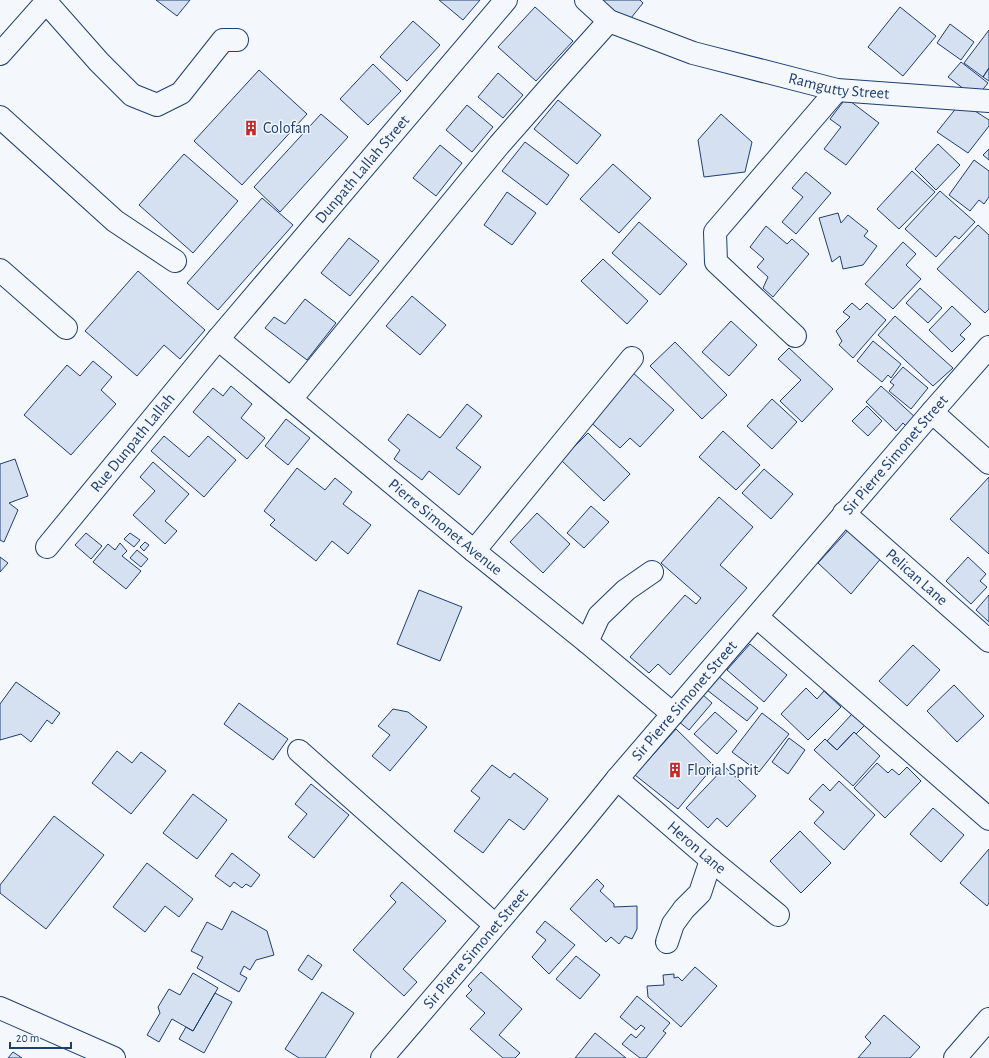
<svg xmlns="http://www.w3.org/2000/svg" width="989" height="1058" viewBox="0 0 989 1058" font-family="'Alegreya Sans',sans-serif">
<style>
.building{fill:#d5e0f0;stroke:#1d3f73}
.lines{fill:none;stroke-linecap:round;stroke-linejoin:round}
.minor-casing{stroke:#1d3f73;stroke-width:24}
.minor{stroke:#f4f7fb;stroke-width:22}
.labels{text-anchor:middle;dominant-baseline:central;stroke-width:3;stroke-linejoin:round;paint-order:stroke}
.street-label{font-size:16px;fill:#1d3f73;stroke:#f4f7fb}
.poi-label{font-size:16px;fill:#1d3f73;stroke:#f4f7fb;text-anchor:start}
</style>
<rect width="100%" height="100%" fill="#f4f7fb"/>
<path class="building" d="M156 0H190L177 16Z
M439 0H480L463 20Z
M597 0H640L643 3 627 23Z
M535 7 573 41 536 81 498 47Z
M900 7 936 36 903 76 868 47Z
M413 21 440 45 407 81 380 57Z
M950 24 974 42 961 60 937 43Z
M989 30V68L983 77 964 63Z
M961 62 988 83 976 98 948 77Z
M373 64 401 91 368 125 340 99Z
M989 68V81L983 77Z
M259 70 307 114 242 185 194 141Z
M498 73 523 95 503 118 478 97Z
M846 98 879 123 846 165 824 149 841 127 830 119Z
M558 100 601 135 577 164 534 129Z
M961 102 989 120V126L968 153 937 132Z
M467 105 493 127 472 152 446 130Z
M321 114 348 137 280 212 254 187Z
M721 114 752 142 745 172 704 177 698 140Z
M525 142 569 175 547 205 502 171Z
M938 144 960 165 936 190 915 169Z
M440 145 462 163 436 196 413 178Z
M989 149V160L983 155Z
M184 154 238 201 193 253 139 205Z
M974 160 989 171V197L984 204 979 200 970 211 949 195Z
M613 164 651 198 619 233 580 199Z
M912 171 935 192 899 229 877 209Z
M806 172 831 193 796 234 782 222 803 197 792 188Z
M940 191 975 222 959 239 955 236 936 257 905 229Z
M507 192 536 213 512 245 484 225Z
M262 198 293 225 218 310 187 283Z
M838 213 841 223 848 215 868 231 864 236 877 246 863 265 843 269 840 256 832 262 819 218Z
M639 222 687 264 660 295 612 253Z
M978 225 989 235V309L985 313 937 269Z
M766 226 787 244 792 239 809 254 773 297 763 288 768 277 757 267 764 259 750 247Z
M349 238 379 261 350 296 321 273Z
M903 242 916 254 906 265 921 279 893 309 865 284Z
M603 259 648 301 627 324 581 281Z
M138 271 205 330 180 359 164 345 137 376 85 331Z
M920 288 942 308 928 323 906 303Z
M412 296 446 325 420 355 386 326Z
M305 299 336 323 307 360 265 328 274 317 285 324Z
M852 303 860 310 867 303 886 320 853 358 839 345 842 341 836 331 850 317 843 312Z
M952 306 971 324 960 335 965 339 952 352 929 330Z
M895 316 953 368 933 386 878 335Z
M731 321 757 345 729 376 702 352Z
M873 341 901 364 891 378 888 375 882 382 857 361Z
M675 342 727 395 702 419 650 366Z
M789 348 833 389 802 422 780 401 801 380 778 359Z
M93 361 112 377 101 390 116 404 71 455 24 415 67 365 80 376Z
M903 367 928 388 911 409 889 391 894 385 890 382Z
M631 371 674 410 640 447 630 438 620 448 587 419Z
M231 386 252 404 241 418 265 438 247 459 193 412 213 388 223 396Z
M881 386 916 418 907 427 903 423 896 431 866 402Z
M772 399 797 422 772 449 747 426Z
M467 404 482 416 456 448 481 467 459 495 429 471 422 480 394 459 400 450 388 440 408 414 440 438Z
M867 406 882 421 868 436 852 421Z
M286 419 310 438 288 465 265 446Z
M723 431 760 465 736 490 699 457Z
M588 433 630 474 604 501 561 460Z
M164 436 189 457 208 436 236 460 204 497 151 451Z
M15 459 28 496 9 503 18 510 4 542 0 540V464Z
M153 462 189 494 165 521 177 531 165 544 133 515 155 491 140 477Z
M297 468 325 490 335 478 352 492 343 504 371 525 348 554 332 541 316 561 270 525 275 520 264 511Z
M764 469 793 494 771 519 742 493Z
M989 477V554L950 519Z
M719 497 753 527 720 565 747 588 670 675 658 664 649 673 630 657 685 595 696 604 701 598 661 563Z
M591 506 609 522 584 548 567 533Z
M537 513 570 544 543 573 510 542Z
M851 527 883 556 851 594 818 563Z
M86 533 102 546 91 559 75 545Z
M130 533 140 540 134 547 124 539Z
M145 542 149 545 144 551 140 547Z
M120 543 127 551 122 556 141 571 126 589 93 562 108 544 115 550Z
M137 550 148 559 141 567 130 558Z
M0 557 8 563 0 572Z
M968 557 986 574 980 581 987 587 971 604 946 581Z
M419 590 462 607 440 661 397 644Z
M989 595V622L976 610Z
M750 644 787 675 764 702 727 670Z
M913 645 940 670 907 706 879 681Z
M718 676 758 708 747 721 707 690Z
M16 682 60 713 52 724 47 720 31 742 21 734 0 740V704Z
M954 685 984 716 957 742 927 711Z
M806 688 817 699 824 691 841 707 808 740 781 714Z
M702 694 712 703 689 730 678 721Z
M239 703 288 739 273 760 224 724Z
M393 709 408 712 427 727 390 771 372 756 390 735 378 726Z
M715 712 737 731 717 754 694 734Z
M762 713 789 734 759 772 732 752Z
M852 714 865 725 856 734 854 732 837 750 827 741Z
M676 729 714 766 678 809 635 775Z
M854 732 880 756 853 786 814 750 825 739 837 750Z
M789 738 805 750 788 774 772 762Z
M117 751 132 763 141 752 166 771 131 814 92 783Z
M877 763 888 773 892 769 899 775 907 767 921 781 885 818 854 788Z
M492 765 510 778 514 773 548 799 524 830 509 819 483 853 454 831 480 798 471 791Z
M725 767 756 796 727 827 717 818 708 828 686 808Z
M839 781 875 815 844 850 814 823 824 812 809 799 823 784 830 791Z
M311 784 349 815 314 858 288 837 307 814 295 804Z
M193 794 227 820 197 859 163 833Z
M933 808 964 835 941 862 910 834Z
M54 816 104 855 46 929 0 893V885Z
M800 831 831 863 801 893 770 861Z
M989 849V903L987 906 960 883Z
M232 853 260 875 251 887 246 884 242 888 234 882 230 887 215 876Z
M147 863 193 899 179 917 165 906 145 932 113 907Z
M597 879 604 886 600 891 614 904V907L637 906V929L632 939 625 936 619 944 611 937 606 942 570 909Z
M402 882 446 921 403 969 417 982 404 996 353 950 396 902 390 896Z
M232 911 267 931 274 955 256 960 250 970 244 966 240 974 247 978 239 992 197 968 203 957 191 951 207 922 222 930Z
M545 921 575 945 549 974 532 957 546 940 536 932Z
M308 955 322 965 312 980 298 970Z
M576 956 600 975 580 999 556 979Z
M695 967 717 986 681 1027 648 997 647 986 664 985 663 975 674 974V978L678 977 682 981Z
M481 972 522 1009 499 1035 520 1053 515 1058H503L470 1029 485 1013 466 996 472 990 468 986Z
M193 973 218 988 193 1031 172 1019 159 1042 147 1035 160 1013 158 1007 169 989 180 995Z
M322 992 354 1013 325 1058H299L285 1049Z
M215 993 232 1002 204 1053 179 1039 186 1027 193 1031Z
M637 996 670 1023 663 1031 666 1033 646 1058H640L622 1044 631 1034 636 1038 645 1028 641 1025 636 1030 620 1017Z
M884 1015 920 1047 910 1058H858L871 1043 865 1037Z
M595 1033 626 1058H575Z
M13 1052 22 1058H8Z"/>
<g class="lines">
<g class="minor-casing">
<g id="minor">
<path id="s1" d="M586 0 609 21 693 53 837 90 989 101"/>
<path d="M46 2 99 62 132 95 157 105 181 93 223 40H237"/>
<path d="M0 54 48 0"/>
<path d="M0 117 115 221 175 261"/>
<path d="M0 270 66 328"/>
<path d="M795 336 716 262 715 232 837 90"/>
<path id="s2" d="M218 339 474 551 587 642 673 714"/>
<path d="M291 399 499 145 557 79 609 21"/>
<path d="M932 412 989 463"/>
<path id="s3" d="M844 513 989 641"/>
<path id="s4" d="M47 547 218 339 506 0"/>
<path d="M474 551 632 358"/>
<path d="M757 617 989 819"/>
<path d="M587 642 599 616 626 590 652 572"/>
<path d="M299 751 495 925"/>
<path id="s5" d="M617 779 711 860 778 915"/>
<path d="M667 942 673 924 684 909 700 893 711 860"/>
<path d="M0 1008 114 1058"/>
<path id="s6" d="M382 1058C461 966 541 874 617 779L932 412 989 347"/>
<path d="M955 1058 989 1019"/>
</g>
</g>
<use href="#minor" class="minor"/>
</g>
<defs>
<g id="building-bare" transform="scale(1.2)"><path d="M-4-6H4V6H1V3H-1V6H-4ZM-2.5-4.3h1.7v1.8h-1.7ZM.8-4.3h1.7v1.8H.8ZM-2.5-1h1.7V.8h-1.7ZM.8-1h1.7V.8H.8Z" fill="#c62828" stroke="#f4f7fb" stroke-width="2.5" paint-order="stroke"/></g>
</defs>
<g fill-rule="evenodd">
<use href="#building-bare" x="251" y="128"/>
<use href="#building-bare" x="675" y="770"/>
</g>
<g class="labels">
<g class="street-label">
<text stroke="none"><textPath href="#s1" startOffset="271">Ramgutty Street</textPath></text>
<text stroke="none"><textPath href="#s4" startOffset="492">Dunpath Lallah Street</textPath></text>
<text stroke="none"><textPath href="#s4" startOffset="135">Rue Dunpath Lallah</textPath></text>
<text stroke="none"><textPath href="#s6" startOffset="792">Sir Pierre Simonet Street</textPath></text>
<text stroke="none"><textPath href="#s2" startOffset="295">Pierre Simonet Avenue</textPath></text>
<text stroke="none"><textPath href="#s3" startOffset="97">Pelican Lane</textPath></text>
<text stroke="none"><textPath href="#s6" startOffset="468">Sir Pierre Simonet Street</textPath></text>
<text stroke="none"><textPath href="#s5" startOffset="105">Heron Lane</textPath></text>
<text stroke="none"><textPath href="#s6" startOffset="144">Sir Pierre Simonet Street</textPath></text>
</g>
<g class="poi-label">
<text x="263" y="128">Colofan</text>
<text x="687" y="770">Florial Sprit</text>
</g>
</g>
<path d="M10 1042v6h61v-6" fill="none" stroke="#1d3f73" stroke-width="2"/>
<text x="16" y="1042" font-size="12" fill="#1d3f73" stroke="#f4f7fb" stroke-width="3" paint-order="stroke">20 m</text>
</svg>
